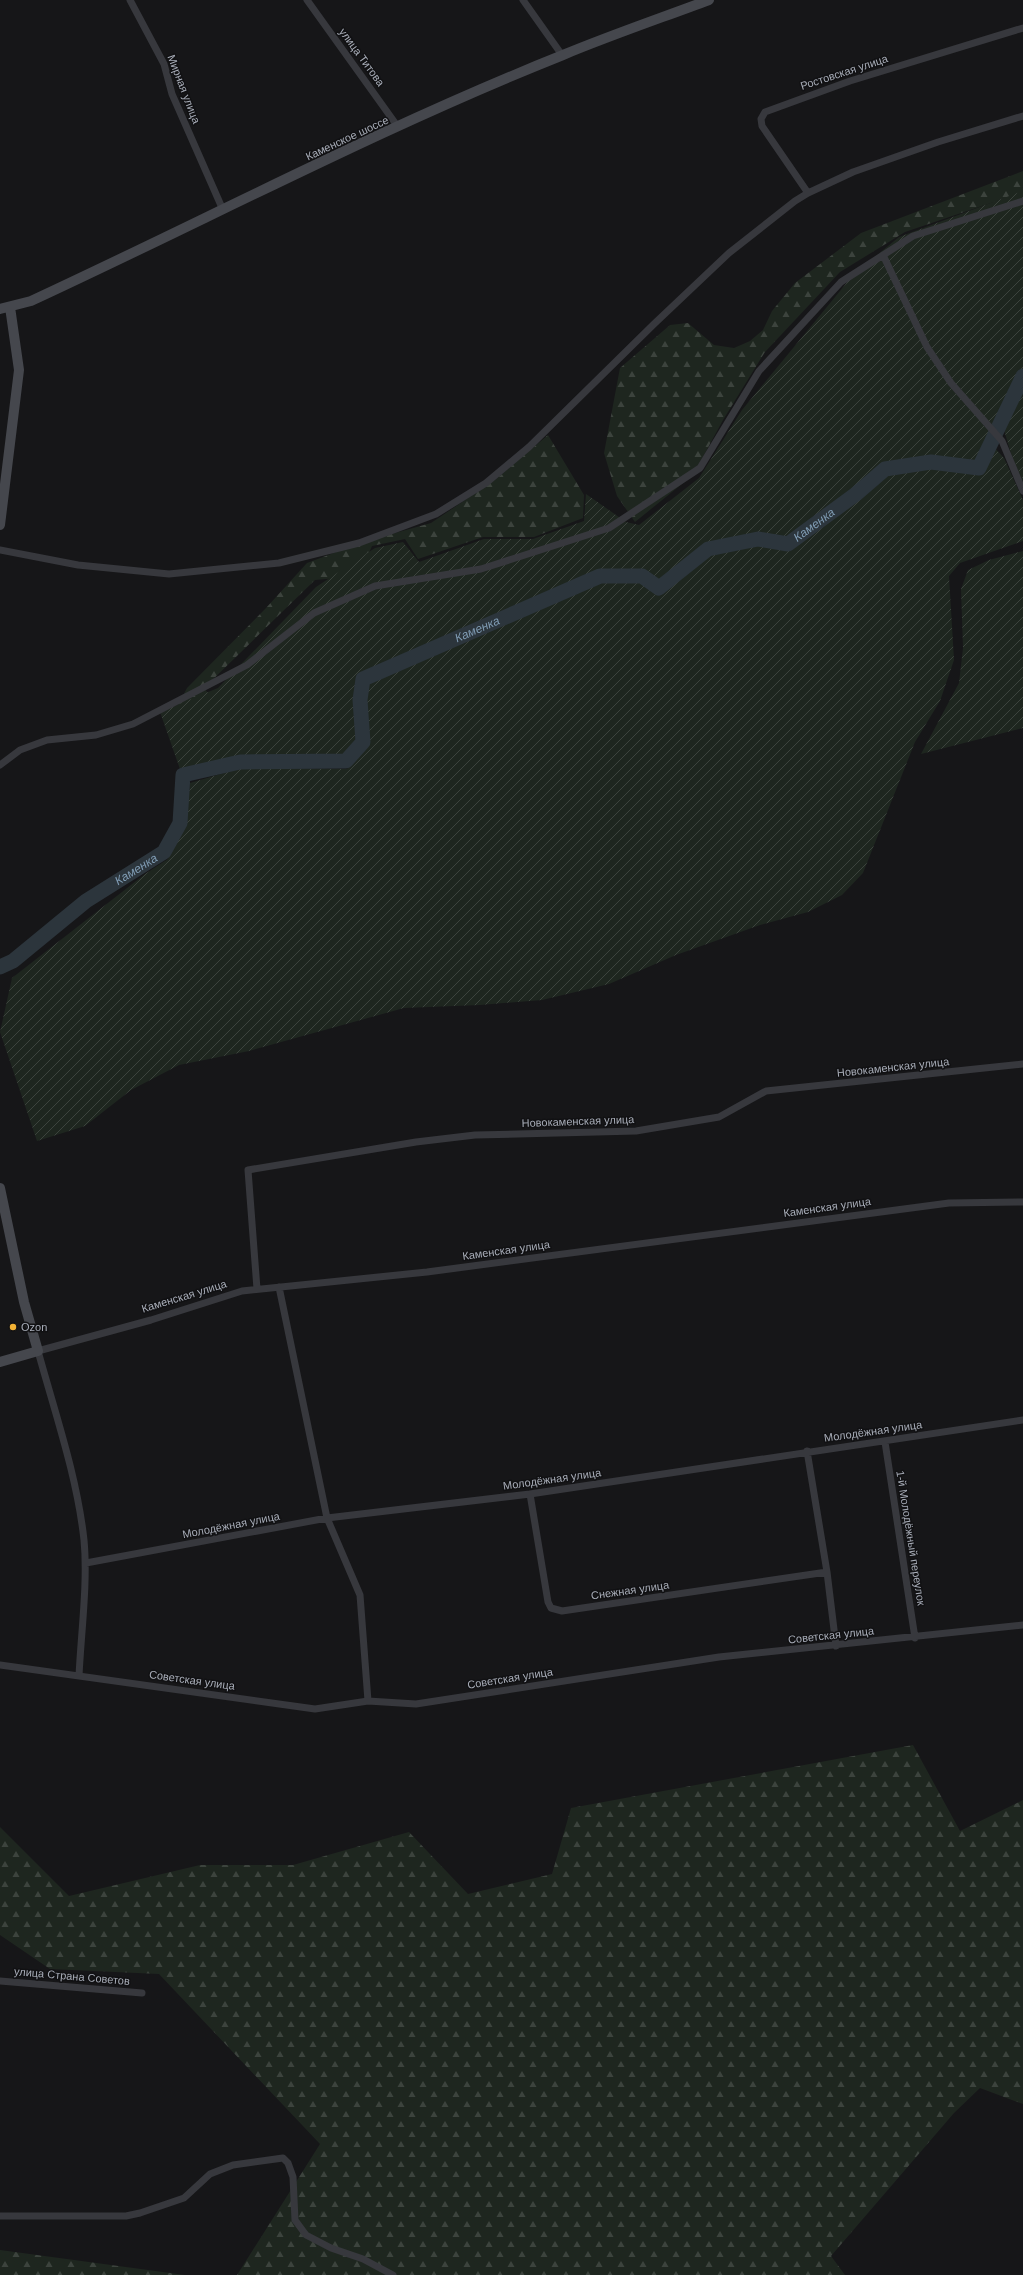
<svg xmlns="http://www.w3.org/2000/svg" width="1023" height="2275" viewBox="0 0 1023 2275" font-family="Helvetica,sans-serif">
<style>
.forest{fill:url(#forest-firs)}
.garden{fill:url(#garden-furrows)}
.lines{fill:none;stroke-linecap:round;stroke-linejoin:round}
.river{stroke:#2c353c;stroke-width:15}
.street{stroke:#37383d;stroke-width:7}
.secondary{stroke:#45474d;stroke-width:10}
.poi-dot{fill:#f2b134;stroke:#111113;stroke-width:1.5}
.labels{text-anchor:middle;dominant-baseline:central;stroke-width:3;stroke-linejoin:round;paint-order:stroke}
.street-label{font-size:11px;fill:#a8adb8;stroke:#111113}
.poi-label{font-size:11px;fill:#a8adb8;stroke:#111113;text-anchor:start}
.water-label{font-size:12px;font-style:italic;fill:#7f9bb3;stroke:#111113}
</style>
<defs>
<pattern id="forest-firs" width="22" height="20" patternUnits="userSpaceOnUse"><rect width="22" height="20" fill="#1e261f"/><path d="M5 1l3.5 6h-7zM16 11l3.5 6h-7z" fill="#3c433d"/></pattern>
<pattern id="garden-furrows" width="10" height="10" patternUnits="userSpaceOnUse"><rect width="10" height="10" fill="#1e261f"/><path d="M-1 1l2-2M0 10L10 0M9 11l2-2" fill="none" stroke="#3c433d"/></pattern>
</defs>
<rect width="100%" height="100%" fill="#161618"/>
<path class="forest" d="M1023 171V192L905 232 840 272 765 352 723 420 693 475 635 522 617 496 604 453 620 368 670 325 688 323 714 345 734 348 750 341 763 330 772 311 795 283 861 233Z
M548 435 584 495 583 518 534 537H483L418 559 405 539 372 546 359 576 315 580 204 688 217 705H178L187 688 266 608 307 563 363 542 431 523 495 480Z
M913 1745 960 1831 1023 1800V2104L980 2088 954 2113 831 2256 845 2275H237L320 2144 159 1974 50 1969 0 1935V1827L69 1896 200 1865H293L409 1832 468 1894 552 1874 571 1808Z
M0 2250 185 2275H0Z"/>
<path class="garden" d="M1023 191V370L978 466 933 459 883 463 853 491 787 538 755 534 708 545 660 583 643 572 601 571 361 676 354 697 357 740 342 756 236 758 181 772 160 712 218 688 316 587 375 548 403 542 419 562 484 539H533L584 521 586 494 626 522 639 525 699 478 742 410 854 274 899 237Z
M1023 387V482L1012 457 1004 430Z
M993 446 1004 458 1023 500V541L960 563 949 576 954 660 940 701 915 742 863 873 842 895 808 912 760 925 676 955 609 984 542 1000 480 1005 404 1008 249 1051 179 1065 131 1090 85 1126 37 1141 0 1032 12 978 145 874 168 859 186 823 190 783 241 768 347 769 369 744 365 699 367 683 600 580 639 581 660 593 708 553 758 542 788 547 858 496 885 471 931 465 980 472Z
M1023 551V728L921 754 959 683 963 648 961 589 968 570 989 560Z"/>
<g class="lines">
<path class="river" id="s1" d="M0 967 13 961 86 901 164 852 180 823 183 775 240 762 346 761 363 742 360 700 363 679 600 576H642L659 588 708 549 758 539 788 544 856 494 885 469 931 462 979 468 1023 376"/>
<path class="street" d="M130 0 164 64 172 94 223 210
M307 0 398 127
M523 0 562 55
M808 193 762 126 761 119 765 112 850 81 1023 28
M883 255 927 347 951 383 1002 441 1023 491
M0 550 78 565 169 574 279 563 359 543 436 514 486 483 529 447 654 324 729 253 795 201 808 193 853 172 938 142 1023 116
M0 765 20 750 47 740 96 735 133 724 247 665 314 613 375 586 481 569 609 528 700 468 759 371 841 282 913 236 1023 201
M279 1287 327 1518 360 1595 368 1701
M257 1289 248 1170 416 1142 475 1135 636 1131 719 1117 766 1091 1023 1064
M885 1442 915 1638
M807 1451 827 1572 836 1646
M530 1494 548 1602 551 1608 562 1611 827 1572
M86 1563 327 1518 530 1494 1023 1420
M0 1665 315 1709 368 1701 416 1704 719 1657 1023 1625
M79 1676C81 1633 88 1582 84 1540 77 1476 55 1413 38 1351L151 1320 242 1291 427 1272 949 1203 1023 1202
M0 1981 142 1993
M0 2216H126L140 2213 184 2198 210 2174 233 2165 283 2158 288 2163 293 2177 295 2220 306 2235 331 2248 363 2259 393 2275"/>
<path class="secondary" d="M0 309 31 301C208 219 382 127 563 55 611 35 661 18 709 0
M0 525 19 370 10 307
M0 1188 24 1302 38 1351 0 1362"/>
</g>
<circle class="poi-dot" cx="13" cy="1327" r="4"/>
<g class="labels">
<g class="street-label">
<text transform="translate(362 57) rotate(54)">улица Титова</text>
<text transform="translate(844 72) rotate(-18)">Ростовская улица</text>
<text transform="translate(184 89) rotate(69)">Мирная улица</text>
<text transform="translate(347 138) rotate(-25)">Каменское шоссе</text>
<text transform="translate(893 1067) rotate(-6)">Новокаменская улица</text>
<text transform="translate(578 1121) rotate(-2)">Новокаменская улица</text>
<text transform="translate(827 1207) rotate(-8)">Каменская улица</text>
<text transform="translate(506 1250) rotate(-8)">Каменская улица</text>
<text transform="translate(184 1296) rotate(-17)">Каменская улица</text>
<text transform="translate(873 1431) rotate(-8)">Молодёжная улица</text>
<text transform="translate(552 1479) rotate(-8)">Молодёжная улица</text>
<text transform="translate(231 1525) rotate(-11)">Молодёжная улица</text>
<text transform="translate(911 1538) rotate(81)">1-й Молодёжный переулок</text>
<text transform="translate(630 1590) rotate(-8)">Снежная улица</text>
<text transform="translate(831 1635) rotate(-6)">Советская улица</text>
<text transform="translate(510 1678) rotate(-9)">Советская улица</text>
<text transform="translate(192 1680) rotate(8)">Советская улица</text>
<text transform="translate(72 1976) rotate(5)">улица Страна Советов</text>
</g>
<g class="poi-label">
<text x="21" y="1327">Ozon</text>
</g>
<g class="water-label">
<text stroke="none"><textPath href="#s1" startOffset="1033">Каменка</textPath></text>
<text stroke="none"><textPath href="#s1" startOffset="660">Каменка</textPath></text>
<text stroke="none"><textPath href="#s1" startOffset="168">Каменка</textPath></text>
</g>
</g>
</svg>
